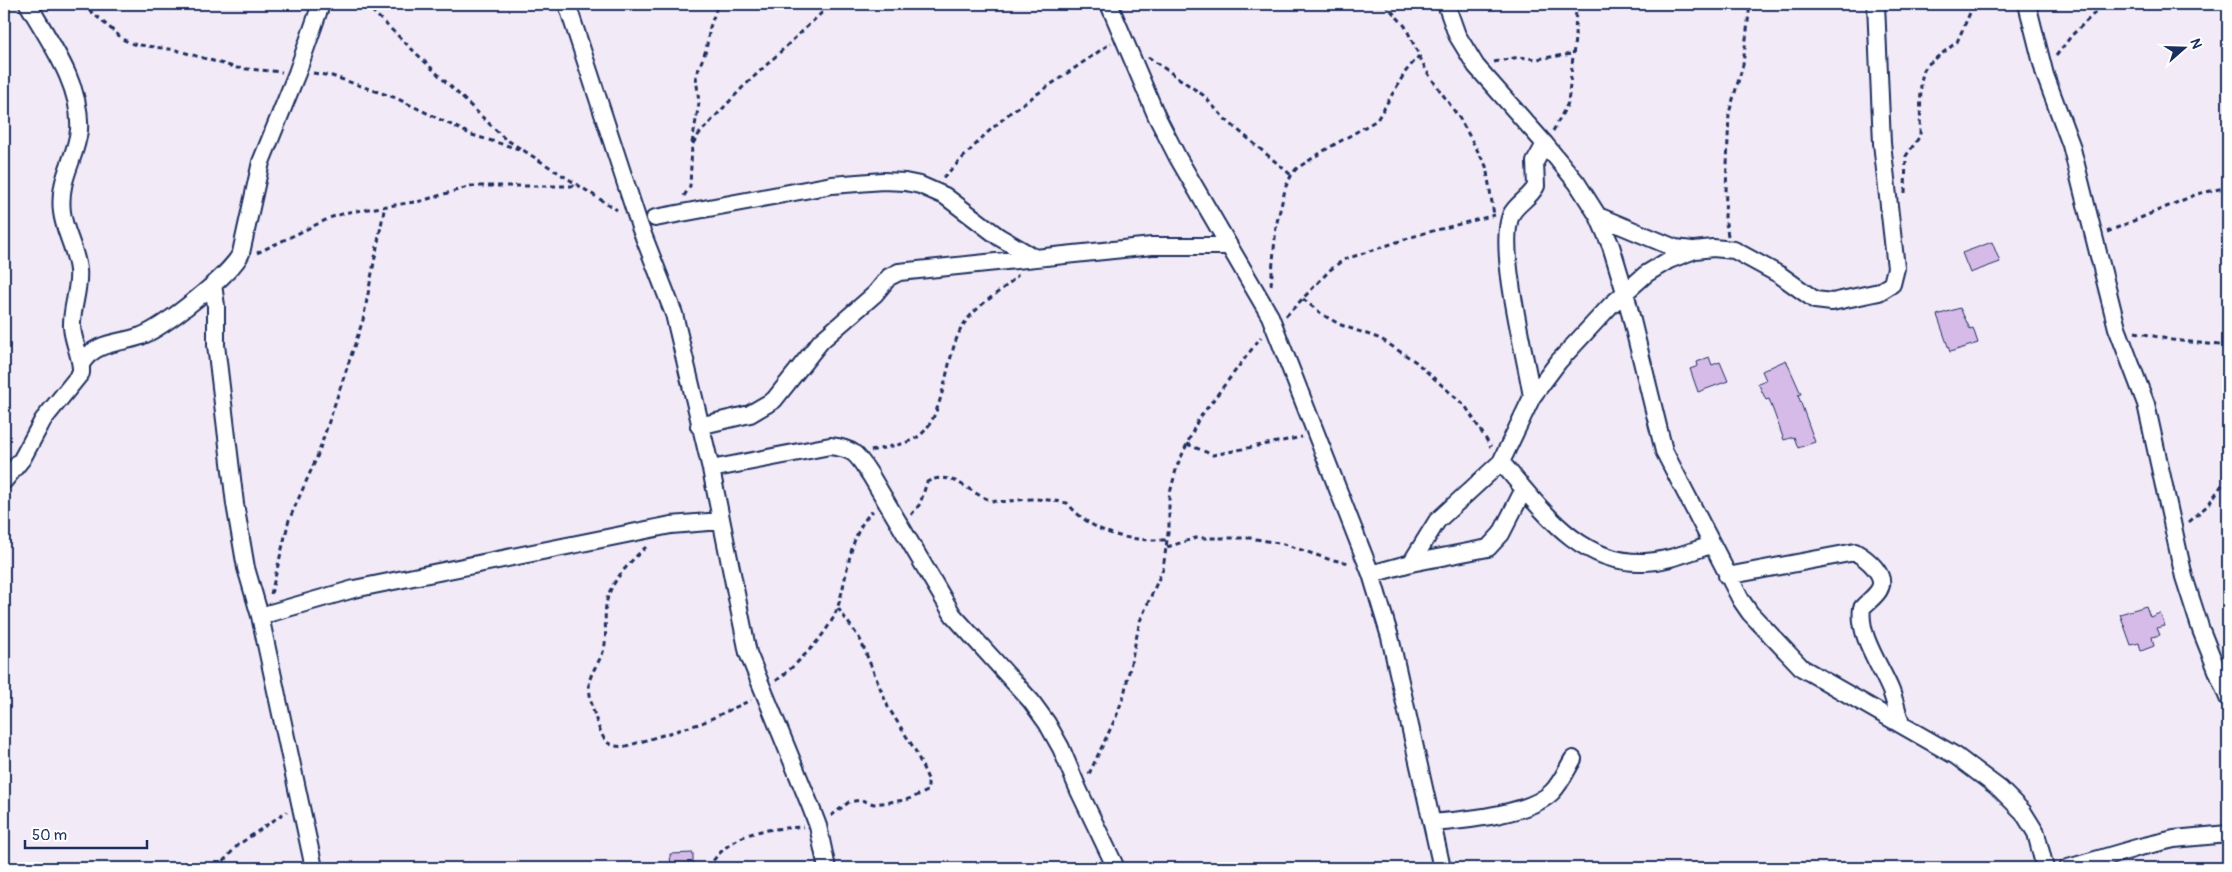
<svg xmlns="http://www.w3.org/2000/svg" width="2232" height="872" viewBox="0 0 2232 872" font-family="Pangolin,sans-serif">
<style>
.building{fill:#d6bae7;stroke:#1b2f5e}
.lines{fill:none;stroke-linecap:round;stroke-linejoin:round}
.minor-casing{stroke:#1b2f5e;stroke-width:20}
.path{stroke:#1b2f5e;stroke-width:3;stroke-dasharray:5 4;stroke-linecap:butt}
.minor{stroke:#fff;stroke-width:16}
</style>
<rect width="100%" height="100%" fill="#f3eaf8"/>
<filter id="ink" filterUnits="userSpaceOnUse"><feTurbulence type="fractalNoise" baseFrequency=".02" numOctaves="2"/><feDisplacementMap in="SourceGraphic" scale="10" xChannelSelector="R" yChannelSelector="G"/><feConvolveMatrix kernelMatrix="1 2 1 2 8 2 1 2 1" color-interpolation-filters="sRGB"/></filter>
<g filter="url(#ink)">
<path class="building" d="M1992 242 2000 262 1970 273 1962 253Z
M1960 308 1970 329 1973 328 1978 343 1950 352 1937 315Z
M1709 357 1712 365 1720 362 1728 381 1698 392 1690 369 1698 366 1697 362Z
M1786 360 1801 394 1798 395 1815 442 1798 448 1794 437 1784 440 1769 399 1766 400 1758 383 1766 380 1762 371Z
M2146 606 2150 617 2160 613 2165 626 2157 628 2160 635 2152 637 2154 646 2141 651 2139 643 2131 645 2120 614Z
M693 853V868H671L670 854Z"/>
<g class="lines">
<g class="minor-casing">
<path id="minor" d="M567 4 640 227 674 314 711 469 748 653 810 805 818 826 827 868
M1109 4 1157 117 1178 158 1270 316 1371 574 1390 637 1442 868
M1446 4 1457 35 1476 66 1545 144 1577 183 1598 216 1611 246 1625 292 1664 451 1741 600 1750 613 1802 668 1956 756 2000 789 2023 812 2036 833 2045 868
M2027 4 2045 75 2071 145 2117 328 2146 404 2184 577 2201 630 2228 698
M1598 216 1675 248 1692 250
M655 218 832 185 883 181 905 182 920 185 945 196 999 237 1035 258
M213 284 216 306V345L235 504 246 568 260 616 314 868
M81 364C95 341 119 344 141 336 164 327 232 274 241 253L261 162 297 73 321 4
M1532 397C1526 356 1497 249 1511 215 1516 204 1530 198 1536 186L1535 162 1545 144
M699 426 750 414 774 400 821 341 875 294 889 277 899 272 1152 246H1228
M1501 462C1540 507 1578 565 1645 562 1668 561 1689 552 1711 545
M711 469 830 446C856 449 857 455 871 476L953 615 1031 701 1047 723 1061 748 1079 791 1116 868
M4 481 22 459 43 420 81 373V368C80 354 73 341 72 327 71 308 80 290 78 270 76 249 64 231 62 212 58 178 76 159 79 130 82 85 49 41 28 4
M1411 563 1488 548 1501 534 1524 489
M1371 574 1411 563 1437 521 1501 462 1532 397 1559 361 1610 306 1646 274 1669 260 1695 250 1713 248 1734 250 1780 275 1815 300 1832 302 1879 292 1892 284 1896 268 1882 143 1876 4
M1727 576 1855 552C1866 558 1888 575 1879 590 1875 597 1867 602 1862 608 1858 636 1881 666 1891 691 1895 702 1898 713 1901 724
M260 616 354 589 671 525 721 521
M1432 823C1464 820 1529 815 1552 792 1561 783 1567 769 1573 759
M2068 868 2140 847 2174 839 2228 834"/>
</g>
<path class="path" d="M82 4 124 40 133 44 176 50 237 68 282 72
M365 4 504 138 617 210
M1385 4 1405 26 1427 72 1460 119 1486 166 1494 215
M2056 56 2072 35 2104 4
M1148 57 1203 95 1225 119 1291 175
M1494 62 1519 57 1536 59 1572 54
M313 73 332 76 396 98 472 135 522 150
M1553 131 1568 103 1575 38 1576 4
M692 143 699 103 696 76 706 50 710 27 718 4
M943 178 987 133 1011 112 1111 43
M1905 193 1906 156 1920 136 1921 81 1924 70 1927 65 1957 42 1974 4
M684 196 690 186 692 145 699 134 742 88 831 4
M2107 232 2197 194 2228 187
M1728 236 1725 217 1729 113 1743 65 1750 4
M257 253 332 217 349 212 421 201 471 186H579
M1271 285 1276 226 1286 186 1291 176 1296 169 1325 150 1377 120 1406 71 1419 56
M1303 299 1323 315 1341 325 1381 339 1416 362 1466 407 1491 447
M1286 316 1330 270 1343 260 1421 234 1495 215
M2135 332 2172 340 2228 346
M1187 444 1213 455 1302 437
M871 451C885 447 904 445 916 438 946 420 944 358 962 327 975 305 1001 293 1018 275
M911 515 920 504 927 482C954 468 970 496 994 501 1007 503 1019 499 1032 499 1044 499 1056 501 1067 503 1095 535 1126 541 1168 540
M2189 522 2208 505 2224 482 2228 480
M646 547C632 560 618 574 610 591 602 609 607 626 605 644 603 658 594 666 590 679 586 690 598 733 606 741 612 747 619 747 627 746L702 723 751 700
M1167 547 1196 538H1250L1284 544 1328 559 1350 563
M271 594 289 520 317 457 363 320 385 205
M776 681C796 665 825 637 835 614 848 584 847 533 873 511
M1089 774 1116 717 1124 695 1140 621 1163 569 1169 526V497L1177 466 1198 420 1261 337
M831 816 849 802 861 800 874 804 906 800 928 791V779L915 750 888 707 860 639 838 608
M217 868 238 845 287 811
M708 868C732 831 762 829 803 827"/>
<use href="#minor" class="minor"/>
</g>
</g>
<rect width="2232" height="872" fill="none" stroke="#fff" stroke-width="20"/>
<rect x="10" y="10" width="2212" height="852" fill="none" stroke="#1b2f5e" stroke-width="2" filter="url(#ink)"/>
<g transform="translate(2184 48) rotate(70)" stroke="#ffffff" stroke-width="4" paint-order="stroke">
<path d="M0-4L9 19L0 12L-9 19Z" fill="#1b2f5e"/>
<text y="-8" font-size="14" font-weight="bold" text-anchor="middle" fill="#1b2f5e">N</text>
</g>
<path d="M25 840v8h122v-8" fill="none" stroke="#1b2f5e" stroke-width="2.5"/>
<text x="32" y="840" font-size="15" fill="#1b2f5e" stroke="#ffffff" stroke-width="4" paint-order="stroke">50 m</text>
</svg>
